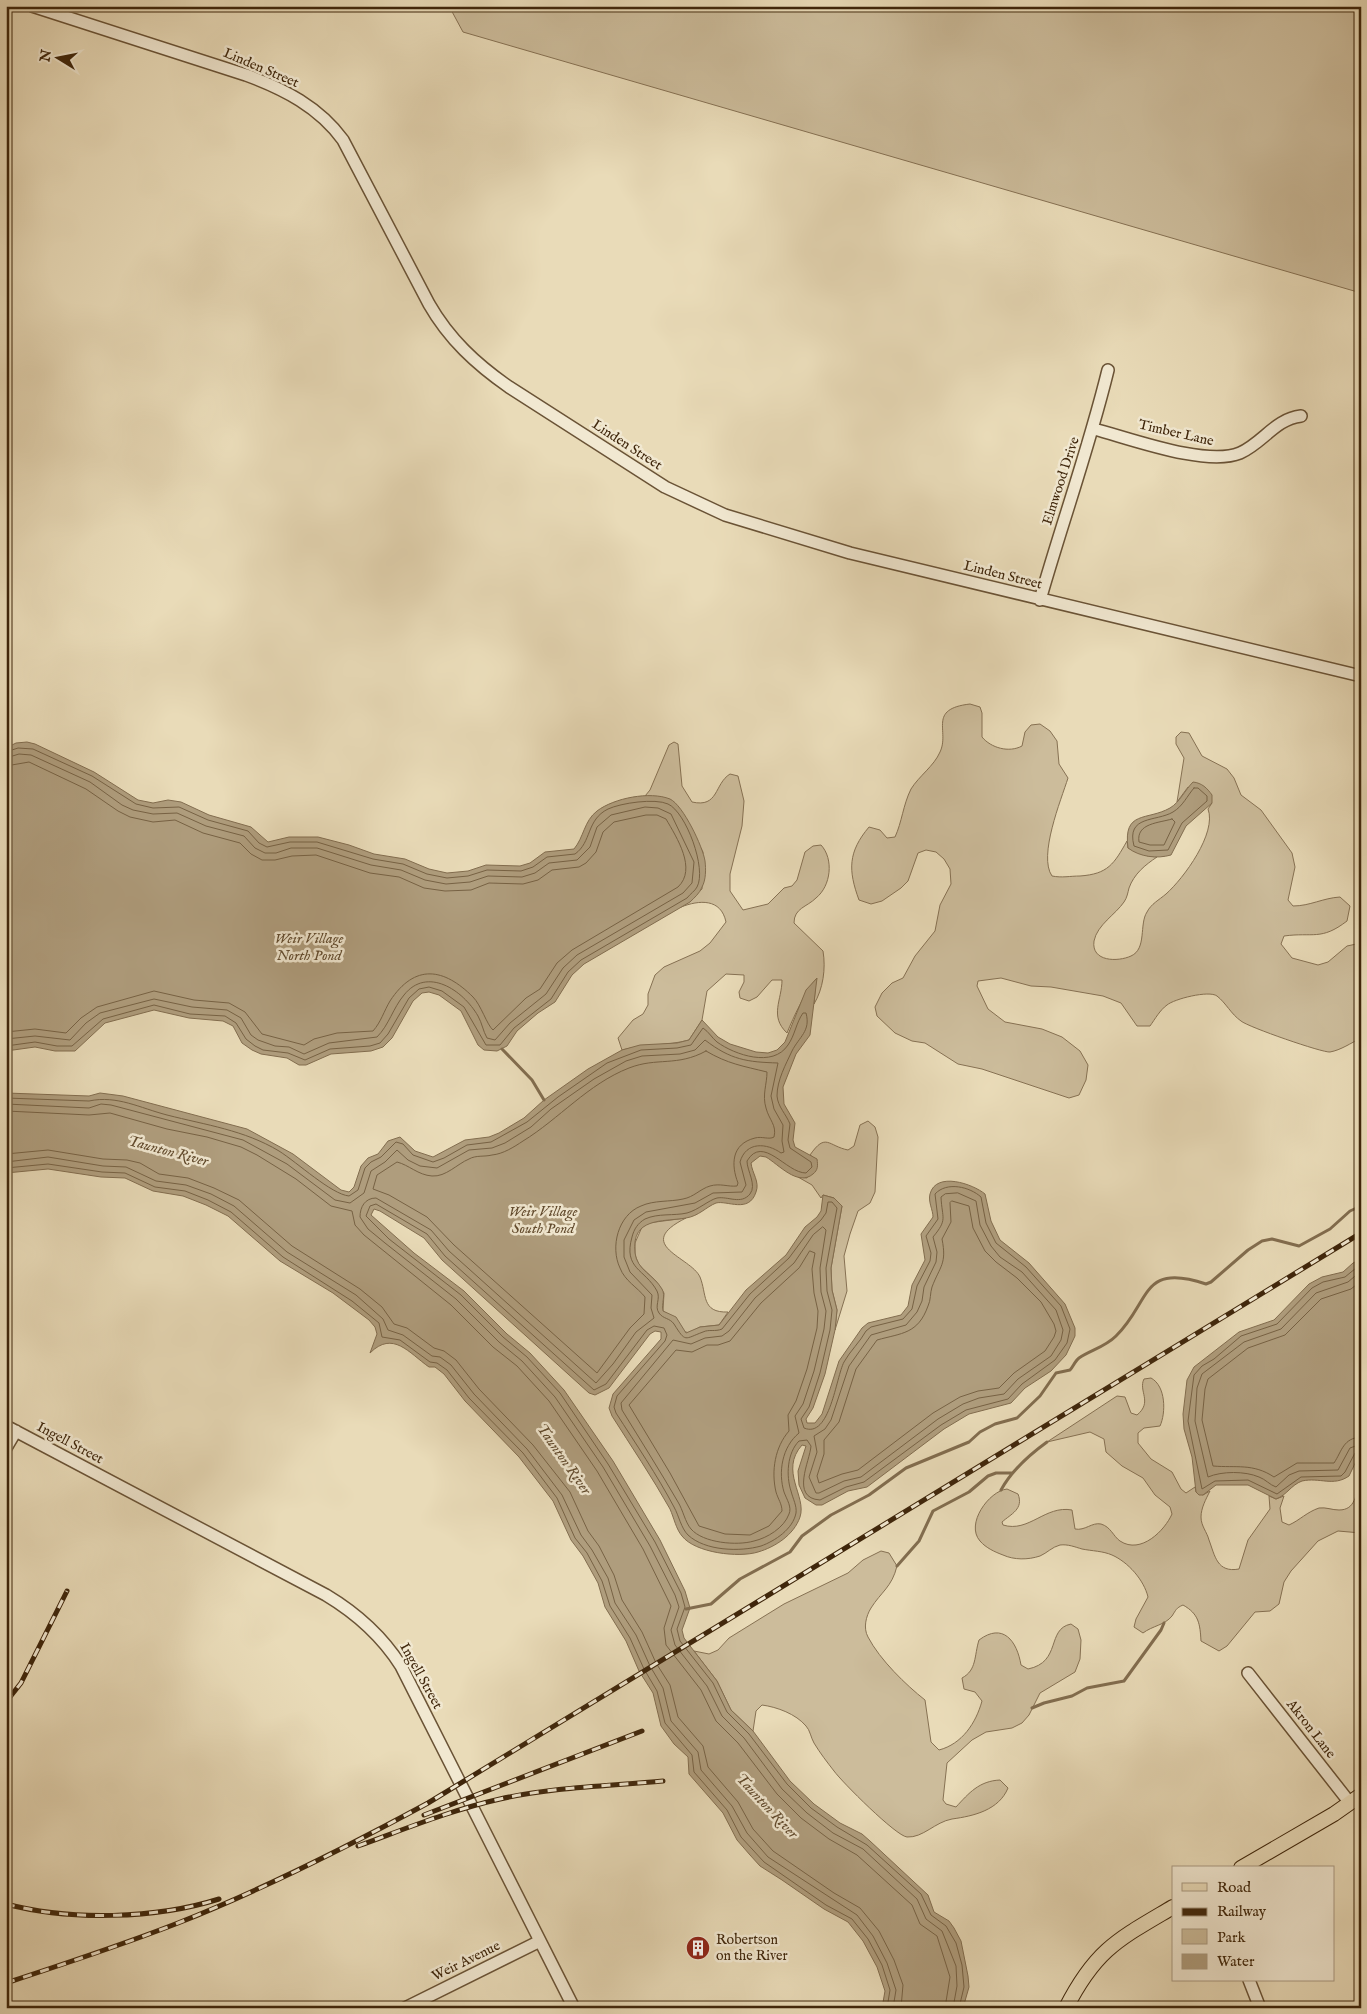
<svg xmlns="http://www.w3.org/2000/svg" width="1367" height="2014" viewBox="0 0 1367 2014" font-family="'IM FELL English',serif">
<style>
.green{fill:#ccbc9b;stroke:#867153}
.water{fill:#af9d7d;stroke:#826d4f}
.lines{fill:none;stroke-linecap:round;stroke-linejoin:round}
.shore{stroke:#776244;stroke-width:1}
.stream{stroke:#826d4f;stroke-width:3}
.minor-casing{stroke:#6a5336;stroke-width:14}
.major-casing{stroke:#3f260b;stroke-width:16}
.minor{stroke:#f1e8d1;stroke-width:11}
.major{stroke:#e9dbb8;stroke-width:14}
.rail-casing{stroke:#3f260b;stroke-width:5}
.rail{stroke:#f1e8d1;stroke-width:3;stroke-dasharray:9;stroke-linecap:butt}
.labels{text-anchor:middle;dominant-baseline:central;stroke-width:5;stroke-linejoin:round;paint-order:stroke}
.street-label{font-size:14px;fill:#3f260b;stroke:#f1e8d1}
.poi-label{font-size:14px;fill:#3f260b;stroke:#f1e8d1;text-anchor:start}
.water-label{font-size:15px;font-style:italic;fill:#614a2d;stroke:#f1e8d1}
</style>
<rect width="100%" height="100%" fill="#e9dbb8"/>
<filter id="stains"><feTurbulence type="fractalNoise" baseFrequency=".004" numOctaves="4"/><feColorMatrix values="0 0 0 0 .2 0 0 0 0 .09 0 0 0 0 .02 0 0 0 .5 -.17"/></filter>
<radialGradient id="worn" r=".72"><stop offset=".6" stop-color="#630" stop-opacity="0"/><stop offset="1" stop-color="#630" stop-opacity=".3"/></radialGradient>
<path class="green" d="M449 6H1361V293L463 32Z
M970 704 980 707 982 713V737C991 748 1009 753 1022 746L1025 732 1031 725 1040 724 1050 731 1057 741 1059 764 1068 778C1061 800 1038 856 1052 876 1062 878 1070 876 1080 876 1108 874 1114 864 1127 841L1128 848 1148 856 1157 857C1145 865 1134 874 1129 888 1128 892 1127 898 1124 902 1116 914 1097 925 1094 941 1091 962 1118 962 1131 956 1147 949 1139 924 1147 912 1151 904 1159 900 1166 894 1184 878 1217 833 1208 809L1212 803 1188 787 1177 802 1184 758 1176 744V737L1181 732 1189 733 1202 756 1227 769 1234 778 1241 795 1261 810 1292 853 1295 867 1288 900 1293 906C1310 906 1323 898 1340 897L1350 906 1347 921C1321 941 1313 932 1284 936L1281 944 1292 958 1318 965 1328 962 1347 946 1361 943V1038C1351 1043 1341 1050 1330 1052 1323 1053 1248 1027 1241 1021 1231 1014 1226 1003 1217 996 1209 990 1174 999 1167 1005 1160 1010 1155 1019 1150 1026H1137L1121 1003 1103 996 1051 987 1031 986 1001 978 978 981 977 986 988 1009 1005 1022 1042 1029 1062 1037 1080 1051 1088 1065 1086 1080 1079 1095 1069 1098 982 1069 958 1064 925 1043 912 1041 895 1033 877 1016 875 1007 882 993 892 983 903 978 915 956 935 931 940 905 951 884 950 869 944 859 936 852 926 850 918 853 908 881 901 888 882 901 871 904 859 900C848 870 848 852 869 827L880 830 887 838 895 837C902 822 903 805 911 789 919 776 934 766 940 752 950 731 927 709 970 704Z
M674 742 678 744 682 786 692 802C719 808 714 784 730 774L738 776 744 801 742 826 730 874V891L743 910 768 904 784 888 792 886 797 880 805 852 813 846 821 845C834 859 831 886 816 898 807 907 794 908 794 923L823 951C826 969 823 989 814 1004L816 979C806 990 793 1018 787 1033 769 1016 782 1000 782 980H772L757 997 749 1001 740 998 739 992 744 982V975L726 974 707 991 702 1020 689 1040C667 1046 644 1044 622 1050L618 1038 633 1020 643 1014 648 1005V994L655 975 664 967 700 951 710 943 726 922C721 898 699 900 681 907L702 889 703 852 698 843 659 797 645 796 650 790 669 745Z
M868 1121 875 1127 878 1137 875 1192 870 1203 858 1211 850 1234 844 1256 847 1291 835 1330 837 1310 832 1290 831 1268 842 1206 834 1198 823 1195 821 1198 812 1185 798 1177 807 1178 817 1160 810 1155C826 1132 828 1146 848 1150L854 1146 860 1125Z
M686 1218C632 1245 691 1257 700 1277 707 1294 701 1313 728 1312L719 1325 700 1327 689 1333 683 1331C678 1320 673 1317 663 1311L664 1293 656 1281 639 1265 635 1255V1243L642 1227 648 1223Z
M1151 1378C1166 1386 1166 1413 1160 1426L1144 1428 1138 1433V1443L1151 1459 1172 1472 1181 1489 1186 1493 1195 1487 1196 1492 1203 1495 1210 1491C1206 1499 1201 1508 1201 1517 1201 1526 1207 1532 1209 1540 1215 1556 1217 1573 1239 1569L1248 1540 1270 1509 1269 1496 1276 1499 1284 1496 1280 1508 1282 1522 1289 1525C1300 1520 1307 1512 1319 1508 1326 1507 1332 1510 1339 1510 1356 1510 1355 1494 1361 1482V1533L1338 1531 1318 1541 1291 1571 1284 1582 1279 1604 1270 1611 1255 1612 1227 1646 1219 1651 1201 1641C1200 1624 1199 1614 1183 1605 1176 1608 1176 1610 1172 1616 1165 1625 1152 1626 1143 1633L1134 1627 1136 1619 1148 1597C1144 1580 1128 1562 1112 1555 1103 1551 1092 1551 1082 1549 1075 1547 1068 1544 1060 1545 1052 1547 1047 1553 1040 1556 1028 1560 1014 1560 1003 1555 995 1552 986 1548 980 1541 965 1524 989 1491 1007 1489L1018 1494C1024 1509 1011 1514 1002 1522L1003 1525C1029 1533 1045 1505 1072 1510L1075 1529C1085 1531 1092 1522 1101 1524 1111 1527 1113 1536 1120 1541 1141 1555 1165 1530 1172 1514L1170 1507 1155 1495 1143 1478 1122 1466 1106 1452 1104 1439 1090 1432 1047 1442 1117 1396 1125 1397 1131 1413 1137 1415C1153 1402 1138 1391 1144 1379Z
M881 1551 889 1553 897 1566C892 1587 881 1592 871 1608 866 1616 863 1628 868 1637 880 1660 906 1685 925 1700L931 1742 939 1750C962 1744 976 1723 982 1701L975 1692 964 1689 962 1678C977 1670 974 1656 979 1640 1003 1622 1017 1641 1021 1665L1028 1669C1062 1662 1046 1629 1071 1624L1078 1629 1081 1640 1080 1659 1075 1672 1040 1693 1029 1715 1022 1723 1012 1728 986 1732 972 1740 947 1763 943 1800 946 1804 956 1807C969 1793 979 1781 1000 1780L1008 1788C999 1810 974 1816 952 1819 935 1822 923 1838 907 1837 896 1836 842 1782 834 1771 827 1762 820 1753 814 1743 811 1738 810 1730 806 1726 796 1714 777 1707 762 1705L756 1711 753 1731 731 1710 717 1681 694 1651 709 1654 718 1650 729 1638 784 1604 848 1573 863 1560Z"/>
<path class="water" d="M27 742 35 744 94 772 138 800 153 803 168 800 181 802 209 815 251 827 268 842 289 837H318L349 845 374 854 405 859 429 869 447 873 468 871 486 865 520 866 530 863 545 852 574 849C584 837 584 821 597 811 614 798 650 791 670 799 683 805 703 847 705 861 706 869 706 880 702 887 700 893 694 898 690 902L584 964 572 975 555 1002 538 1013 517 1031 507 1046 497 1051 484 1050 478 1045 461 1011 439 995 429 992 422 993 413 1001 392 1038 383 1047 371 1051 331 1054 306 1065H299L287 1058 261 1054 252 1050 242 1043 233 1026 223 1021 189 1018 154 1010 105 1023 75 1051H55L35 1047 6 1051V748L16 743Z
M1193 782C1202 783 1207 788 1212 795V803L1186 826 1171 855C1157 859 1140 857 1128 848 1123 810 1147 821 1170 808 1180 802 1185 790 1193 782Z
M817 978 810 1035 796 1054 783 1087 784 1104 795 1123 793 1140 795 1147 817 1159C818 1166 818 1170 813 1174 798 1187 778 1164 766 1157L760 1156 751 1163C752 1173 760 1182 756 1192 749 1214 727 1200 716 1203 706 1207 699 1216 686 1218 662 1222 631 1217 635 1253 637 1270 654 1275 662 1289 666 1296 661 1303 663 1311L676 1317 686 1333 700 1327 719 1325 746 1290 786 1255 805 1227 817 1217 821 1211 823 1195 834 1198 842 1206 831 1268 832 1290 837 1310 835 1330 825 1374 813 1408 806 1419 807 1423H815L822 1414 839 1361 862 1328 868 1323 901 1315 908 1306 912 1285 925 1260 921 1234 933 1217C933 1210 928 1202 930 1194 936 1171 973 1184 985 1194L991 1221 1000 1240 1029 1263 1065 1304 1075 1328V1336L1066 1355 1051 1371 1025 1388 1011 1403 969 1414 944 1429 867 1487 848 1491 822 1505H816L805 1498 799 1485 798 1471 806 1446 802 1445C779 1471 807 1496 800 1517 794 1535 775 1547 758 1552 739 1558 695 1553 682 1536 676 1529 674 1518 670 1509 652 1477 631 1446 612 1416L609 1408 613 1394 661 1339V1332L655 1331 650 1334 609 1388 595 1395 589 1393 442 1260 424 1238 380 1211 374 1209 371 1215 414 1253 464 1291 507 1334 530 1353 564 1390 613 1461 660 1540 685 1591 690 1608 682 1630 684 1638 717 1681 731 1710 753 1731 790 1781 814 1804 840 1823 862 1834 870 1841 928 1895 934 1912 949 1921 954 1928 961 1941 968 1976 969 1987 963 2008H882L885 1991 877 1967 863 1941 848 1922 824 1909 782 1880 760 1866 750 1855 737 1840 723 1813 689 1774 688 1757 674 1744 661 1726 653 1693 639 1671 626 1641 605 1607 598 1583 583 1556 571 1540 553 1501 519 1457 465 1401 444 1374 435 1367H429C409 1353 393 1330 370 1353L377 1334 375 1327 369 1320 333 1293 280 1261 228 1216 206 1205 183 1196 153 1191 125 1178 101 1177 48 1169 6 1173V1093L89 1096 100 1093 123 1096 247 1129 293 1154 341 1190 349 1192 354 1187 361 1166 368 1158 378 1154 388 1141 400 1137 415 1151 433 1157 465 1140 489 1137 499 1133 524 1118 544 1100 588 1069 622 1050 640 1045 677 1043 689 1040 702 1020 718 1037 730 1044 756 1052 768 1053 777 1050 785 1042 806 990Z
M1361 1259V1451L1349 1476C1333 1487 1320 1477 1302 1481 1291 1485 1287 1495 1276 1499L1248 1485H1216L1203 1495H1199L1196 1492 1192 1457 1184 1429 1183 1414 1187 1380 1194 1367 1239 1332 1274 1320 1309 1284 1322 1277 1343 1272 1353 1263Z"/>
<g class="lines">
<path class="shore" d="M6 752 18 748 33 749 92 776 136 804 153 808 179 807 208 820 248 831 259 843 267 847 290 842H317L373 859 403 864 427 874 447 878 468 876 487 870 521 871 533 867 547 857 575 854C592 842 586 820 608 809 621 803 655 798 668 804 686 812 707 869 697 887 695 891 690 894 687 898L581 960 568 972 551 999 514 1028 500 1045H486L464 1007 442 991 429 987 419 989 409 998 388 1034 380 1043 370 1046 330 1049 305 1060 288 1053 263 1050 255 1046 246 1039 236 1023 225 1016 190 1014 154 1005 103 1019 72 1046H57L35 1042 6 1046
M6 758 19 754 31 755 90 782 122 805 133 810 153 814 177 813 206 826 244 836 255 848 265 853H276L291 848H317L371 865 401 870 425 880 446 884 470 882 488 876 522 877 535 873 549 863 577 860 590 847 597 827 611 815 645 807 658 808 671 814 694 862 692 883 683 893 577 955 563 968 546 994 510 1023 495 1040 487 1038C483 1031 482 1023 478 1016 463 990 427 966 404 995 393 1008 389 1025 377 1037L329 1043 304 1054 289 1047 275 1046 258 1040 251 1035 241 1018 227 1010 192 1007 154 999 100 1013 86 1023 70 1040 35 1036 6 1039
M6 766 29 762 86 789 118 811 130 817 153 822 175 820 203 833 240 843 251 854 262 860H275L292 856 316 855 370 873 399 877 424 888 445 891 471 890 489 883 523 884 538 880 552 870 579 867 586 863 596 852 603 832 614 822 646 815H657L666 819C677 838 697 869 678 887L572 950 557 963 540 989 526 998 493 1030C487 1025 481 1005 473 997 444 968 415 963 390 1001 384 1011 381 1022 373 1031L337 1033 314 1039 304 1045 262 1034 245 1012 229 1003 194 1000 154 991 97 1007 81 1018 66 1033 35 1029 6 1032
M1194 788H1198L1207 796V801L1182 823 1168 850 1149 851 1134 846C1126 815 1156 822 1173 812 1183 806 1187 796 1194 788Z
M1172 819 1175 822 1164 845H1150L1139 842C1136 823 1159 823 1172 819Z
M706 1051C728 1064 743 1066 767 1072 767 1084 762 1095 766 1108 769 1120 777 1125 774 1137 769 1140 762 1136 755 1138 731 1144 731 1165 738 1183L737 1186C728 1187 720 1183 710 1186 700 1189 694 1197 683 1199 670 1202 654 1200 641 1206 618 1215 610 1247 620 1268 625 1281 637 1287 645 1297L644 1314 630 1328 597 1373 454 1245 427 1217 389 1195 373 1189 377 1175 397 1162C409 1165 418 1175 432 1176 446 1177 457 1164 469 1159 476 1155 484 1157 492 1155 503 1154 514 1147 523 1141 559 1119 588 1084 629 1068 657 1057 677 1067 706 1051Z
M6 1098 89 1101C117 1095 140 1108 167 1115 206 1125 244 1130 279 1151 298 1163 331 1194 349 1196L358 1190 365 1168 371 1162 381 1157 396 1142 403 1144 413 1155 433 1162 444 1158 467 1145 491 1142 527 1122 558 1097 607 1063 641 1050 677 1048 691 1045 703 1028C709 1032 712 1038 717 1042 735 1055 773 1068 788 1045 795 1035 796 1023 803 1013H806C811 1031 799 1037 792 1051 786 1064 777 1080 777 1096 778 1107 786 1114 790 1124L788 1140 790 1148 811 1162 812 1167 806 1173C786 1173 763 1134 747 1161 747 1171 757 1185 750 1194 741 1205 728 1196 717 1198 709 1200 698 1210 687 1213 674 1216 658 1213 645 1219 638 1223 634 1229 632 1237 623 1269 645 1269 657 1291 661 1299 654 1306 659 1313 663 1319 670 1318 674 1324 686 1343 684 1339 703 1332 709 1329 715 1332 722 1329L750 1294 789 1258 809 1231 821 1220 826 1213 828 1202H832L837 1208 826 1268 827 1291 832 1310 830 1330 820 1373 809 1407 801 1419 804 1428C830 1439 836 1377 844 1362 850 1351 860 1342 866 1331L871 1327 903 1319 912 1309 917 1286 930 1261 931 1253 926 1236 938 1219 935 1194C947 1181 970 1187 981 1197L986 1223 996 1243 1026 1267 1061 1306 1070 1329 1067 1343 1055 1360 1022 1384 1008 1399 966 1410 941 1425 864 1482 846 1487 820 1500C790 1498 810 1461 811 1446L807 1440 799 1441C787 1453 786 1476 791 1491 793 1499 797 1506 796 1513 793 1529 775 1541 761 1546 740 1552 705 1551 688 1535 681 1528 679 1516 674 1507 657 1475 636 1444 616 1413L614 1407 617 1396 665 1341 667 1335 664 1328 654 1326 647 1330 606 1384 594 1390 445 1256 427 1234 376 1204 370 1206 366 1216 389 1239 461 1295 503 1337 527 1357 560 1393 608 1464 655 1542 681 1593 685 1607 677 1629 680 1641 713 1683 727 1712 749 1734 787 1784 811 1808 837 1827 867 1845 921 1894 931 1915 946 1926 956 1943 962 1965 964 1987 959 2008
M6 1104 89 1108 101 1104 111 1105 243 1140 287 1164 335 1200 350 1203 364 1193 371 1171 385 1162 397 1150 408 1160 420 1166 437 1168 469 1150 492 1148 505 1143 531 1127 551 1109 594 1079 626 1061 642 1056 680 1054 695 1050 705 1040C731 1060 747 1062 778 1063L771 1096 774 1109 783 1125 782 1141 784 1152 781 1153C767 1143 746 1141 740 1162L746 1185 742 1192 713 1193 695 1203 646 1212 634 1220 624 1240V1257L630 1272 652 1295 651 1308 654 1318 636 1332 613 1364 596 1383 449 1251 431 1230 376 1198C365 1198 360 1207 360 1217L368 1229 385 1243 456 1299 499 1342 522 1361 555 1397 603 1467 650 1546 675 1595 679 1607 671 1630 675 1645 707 1686 722 1716 744 1738 782 1789 807 1813 833 1833 863 1849 917 1899 926 1919 942 1931 956 1966 957 1986 953 2008
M6 1111 89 1115 110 1113 167 1129 207 1137 241 1147 257 1155 296 1179 331 1206 352 1211 355 1225 364 1235 451 1305 493 1347 517 1366 549 1401 597 1471 643 1549 671 1606 664 1628 666 1645 701 1690 716 1721 738 1743 777 1794 801 1818 829 1839 857 1855 912 1905 920 1924 937 1936 950 1977 945 2008
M6 1154 48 1150 103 1159 127 1160 140 1163 159 1174 188 1178 214 1188 239 1200 292 1246 360 1289 382 1307 394 1324 407 1328 434 1348 444 1351 456 1360 479 1389 533 1445 570 1492 588 1531 599 1546 614 1575 622 1600 642 1632 656 1663 670 1685 678 1717 703 1746 708 1767 738 1802 753 1829 773 1851 834 1893 860 1908 879 1931 894 1960 903 1985 901 2008
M6 1162 48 1157 103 1166 126 1167 156 1181 186 1185 211 1194 234 1206 287 1252 356 1295 383 1319 388 1330 403 1335 432 1356 440 1357 451 1365 474 1394 527 1449 562 1495 581 1535 592 1550 608 1578 615 1603 636 1635 650 1666 663 1688 671 1721 698 1752 701 1770 732 1806 747 1833 768 1857 857 1915 873 1936 887 1963 896 1990 893 2008
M6 1168 48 1164 102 1172 125 1173 155 1187 185 1191 208 1200 231 1212 283 1257 352 1301 379 1323 382 1337 400 1340 430 1362 437 1363 447 1370 469 1398 523 1453 557 1498 575 1538 587 1553 602 1581 610 1606 630 1638 644 1669 657 1691 665 1723 692 1755 694 1772 727 1810 741 1837 764 1862 826 1905 852 1919 868 1939 882 1965 890 1990 887 2008
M958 1193 976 1201 980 1225 991 1246 1000 1257 1022 1272 1056 1310 1063 1330 1061 1340 1051 1356 1018 1379 1004 1394 979 1398 963 1404 938 1419 861 1477 844 1481 819 1493H816L809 1477 817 1452 814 1436 825 1429 831 1420 849 1366 871 1335 906 1325 917 1312 922 1301 924 1287 936 1262 937 1252 933 1237C948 1219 942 1219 941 1197L945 1194Z
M952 1201 969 1206 973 1228 985 1251 996 1262 1017 1278 1041 1302 1054 1324 1056 1331 1054 1337 1045 1351 1014 1373 999 1388 978 1391 960 1397 933 1413 858 1470 842 1474 819 1483 817 1476 824 1454V1440L839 1422 856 1369 877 1340C902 1333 918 1334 928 1306 931 1300 930 1293 932 1287 940 1266 947 1264 942 1239L951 1222 950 1203Z
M823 1227 826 1230 820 1268 821 1292 826 1311 824 1329 814 1371 803 1404 795 1416 799 1433C782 1447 778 1472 784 1492 787 1500 792 1507 789 1514 784 1528 767 1538 754 1541 737 1546 703 1543 691 1529 685 1522 683 1510 678 1502 660 1471 641 1441 622 1410L621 1403 673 1340 691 1344 705 1338 722 1336 729 1331 755 1298 794 1263 813 1235Z
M810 1251 815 1253 812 1269 814 1293 818 1311 817 1328 807 1369 796 1401 788 1415 789 1431C775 1447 771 1471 776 1492 778 1499 782 1504 782 1511L769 1526 750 1535 725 1534 699 1526 670 1473 629 1405 676 1350 692 1352 707 1345H718L730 1341 761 1303 799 1268Z
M1361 1264 1345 1277 1323 1282 1312 1288 1277 1324 1241 1336 1214 1359 1202 1366 1194 1375 1188 1421 1202 1489 1215 1481 1248 1480 1277 1494 1301 1477 1341 1476 1345 1472 1355 1453 1361 1450
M1361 1271 1348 1282 1316 1293 1281 1329 1244 1342 1202 1374 1197 1388 1195 1421 1208 1477C1222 1471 1245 1471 1259 1477 1265 1479 1270 1485 1276 1487L1289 1475 1299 1471 1338 1470 1350 1448 1361 1444
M1361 1281 1351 1289 1321 1299 1285 1335 1248 1348 1208 1379 1205 1389 1202 1420 1213 1466C1236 1468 1253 1463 1274 1477L1297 1463H1334C1342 1451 1343 1438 1361 1437"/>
<path class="stream" d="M502 1049 532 1080 544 1100
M1001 1490C1012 1470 1029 1455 1047 1442
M897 1566 919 1541 933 1511 969 1492 988 1476 996 1473H1012
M686 1609 711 1604 740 1579 790 1552 802 1536 831 1515 869 1495 906 1468 969 1442 980 1432 995 1424 1017 1418 1040 1396 1056 1373 1070 1370C1073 1367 1075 1361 1079 1358 1091 1350 1105 1347 1116 1336 1151 1302 1140 1262 1206 1284L1211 1282 1248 1250 1262 1241 1272 1239 1299 1246 1330 1229 1350 1211 1361 1206
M1032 1708 1044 1703 1072 1696 1087 1688 1124 1681 1161 1630 1164 1623"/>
<g class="minor-casing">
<path id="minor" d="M32 6 246 75C284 89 319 107 343 140L429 304C449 339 476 364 509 387L665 487 725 515 850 553 1361 676
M1094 429C1129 438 1206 467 1240 453 1263 443 1275 419 1301 416
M1040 600C1062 523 1089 448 1108 370
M6 1426 326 1595C356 1613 382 1636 401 1666L574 2008
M6 1448 16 1431
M1248 1673 1350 1803
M1249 1980 1260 2008
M405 2008 540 1941"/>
</g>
<g class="major-casing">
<path id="major" d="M1241 1868 1334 1814 1361 1795
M1066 2008C1096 1949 1119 1939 1173 1907"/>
</g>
<use href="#minor" class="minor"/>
<use href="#major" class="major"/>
<g class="rail-casing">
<path id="rail" d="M6 1702 21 1683 67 1591
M424 1815 642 1731
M358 1846C405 1829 451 1810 500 1799 553 1787 609 1786 663 1781
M6 1904C70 1921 156 1919 219 1899
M6 1983C64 1964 122 1945 178 1923 264 1889 347 1847 428 1803L1361 1233"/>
</g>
<use href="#rail" class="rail"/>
</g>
<defs>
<g id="building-disc" transform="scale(1.25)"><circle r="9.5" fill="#8f2418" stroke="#f1e8d1"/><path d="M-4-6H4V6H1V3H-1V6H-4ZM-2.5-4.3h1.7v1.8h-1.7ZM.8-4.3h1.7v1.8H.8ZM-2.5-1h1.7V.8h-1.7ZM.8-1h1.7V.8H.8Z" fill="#fff"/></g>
</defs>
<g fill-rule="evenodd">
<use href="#building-disc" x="698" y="1948"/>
</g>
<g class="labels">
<g class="street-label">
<text transform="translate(261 68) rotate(23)">Linden Street</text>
<text transform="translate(1176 433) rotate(13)">Timber Lane</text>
<text transform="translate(627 445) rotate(33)">Linden Street</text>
<text transform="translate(1061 481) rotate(-72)">Elmwood Drive</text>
<text transform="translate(1003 575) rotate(14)">Linden Street</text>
<text transform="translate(70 1443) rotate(28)">Ingell Street</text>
<text transform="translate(421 1676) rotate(61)">Ingell Street</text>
<text transform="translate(1311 1729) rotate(52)">Akron Lane</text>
<text transform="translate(466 1961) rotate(-26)">Weir Avenue</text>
</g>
<g class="poi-label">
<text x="716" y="1940">Robertson<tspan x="716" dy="16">on the River</tspan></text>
</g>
<g class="water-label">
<text x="309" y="938">Weir Village<tspan x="309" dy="17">North Pond</tspan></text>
<text transform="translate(168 1151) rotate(15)">Taunton River</text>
<text x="543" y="1211">Weir Village<tspan x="543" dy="17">South Pond</tspan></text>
<text transform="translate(564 1459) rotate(55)">Taunton River</text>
<text transform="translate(767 1806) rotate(47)">Taunton River</text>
</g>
</g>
<rect width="1367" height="2014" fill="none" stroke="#e9dbb8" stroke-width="25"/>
<rect x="8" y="8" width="1352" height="1999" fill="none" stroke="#3f260b" stroke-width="2.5"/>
<rect x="12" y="12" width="1342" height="1989" fill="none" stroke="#3f260b"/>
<rect x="1172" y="1866" width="162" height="115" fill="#f1e8d1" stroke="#aa9a82"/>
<rect x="1182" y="1883" width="25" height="8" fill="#e9dbb8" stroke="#aa9a82"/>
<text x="1217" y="1892" font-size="15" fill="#3f260b">Road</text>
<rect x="1182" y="1908" width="25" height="8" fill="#3f260b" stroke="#aa9a82"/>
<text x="1217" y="1916" font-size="15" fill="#3f260b">Railway</text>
<rect x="1182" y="1929" width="25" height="15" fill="#ccbc9b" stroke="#aa9a82"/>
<text x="1217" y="1942" font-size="15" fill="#3f260b">Park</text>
<rect x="1182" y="1954" width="25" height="15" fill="#af9d7d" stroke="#aa9a82"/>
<text x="1217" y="1966" font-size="15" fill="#3f260b">Water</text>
<g transform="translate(58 58) rotate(280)" stroke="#f1e8d1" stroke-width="4" paint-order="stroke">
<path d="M0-4L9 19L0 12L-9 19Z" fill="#3f260b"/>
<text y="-8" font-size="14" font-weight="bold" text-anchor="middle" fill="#3f260b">N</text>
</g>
<rect width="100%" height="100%" filter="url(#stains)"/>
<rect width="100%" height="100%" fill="url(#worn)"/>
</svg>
